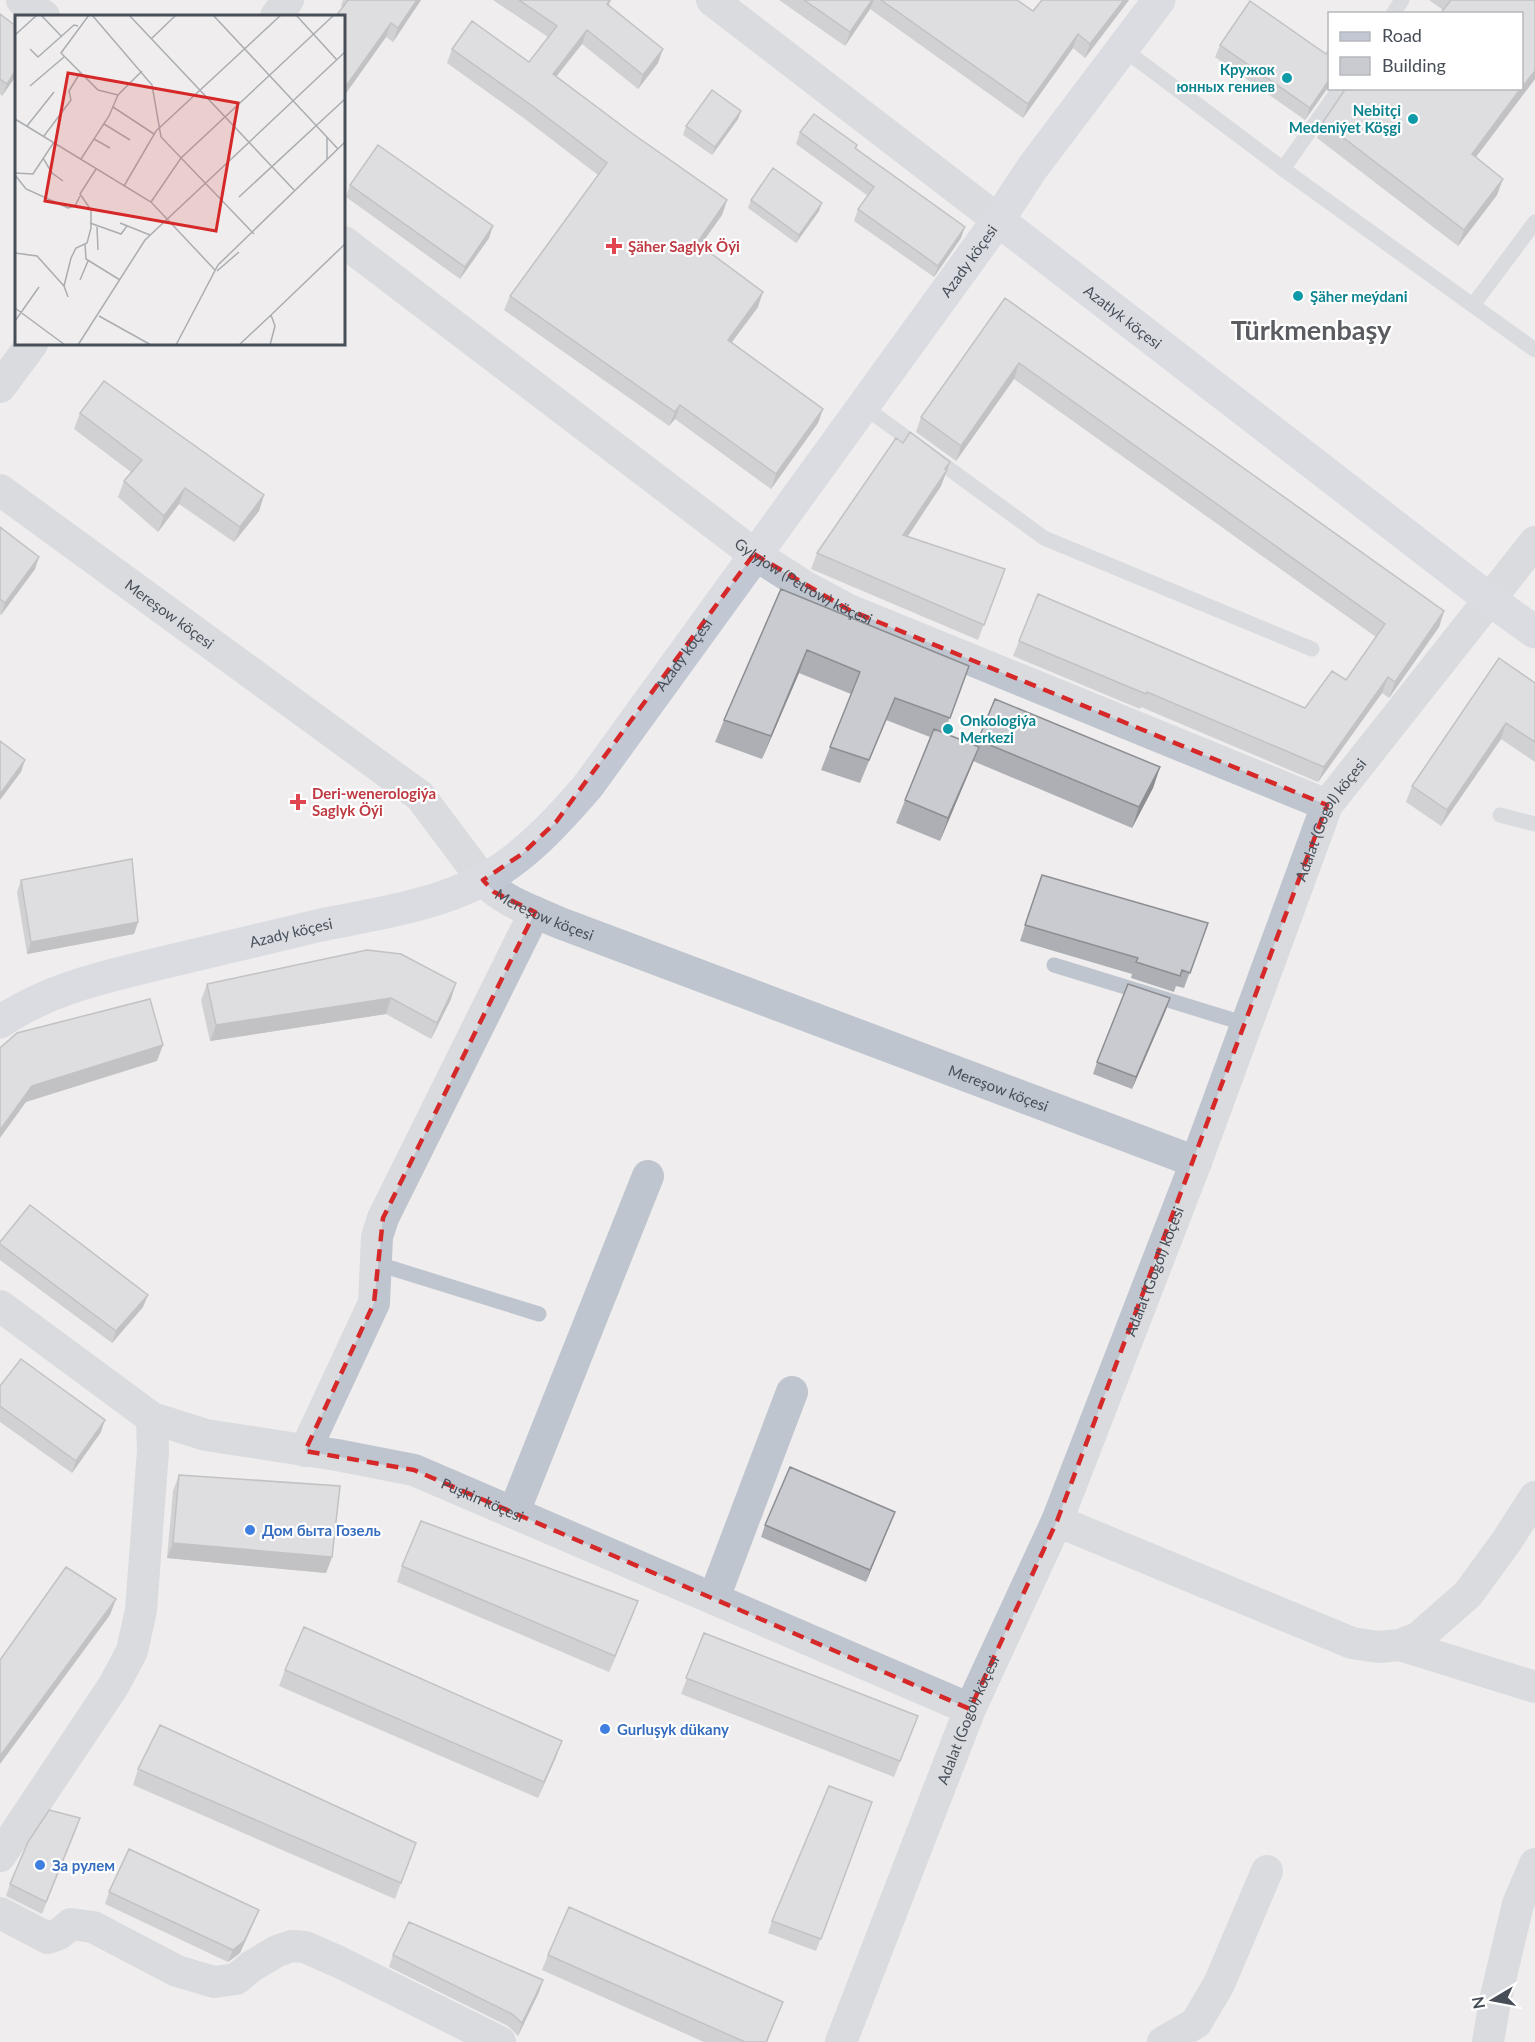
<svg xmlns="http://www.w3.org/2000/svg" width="1535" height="2042" viewBox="0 0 1535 2042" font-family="Lato,sans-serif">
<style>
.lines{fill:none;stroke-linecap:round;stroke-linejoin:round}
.lane{stroke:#bfc5ce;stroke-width:15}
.street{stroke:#bfc5ce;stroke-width:32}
.secondary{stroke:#c1c8d4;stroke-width:33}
.wall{fill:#aeafb4}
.shaded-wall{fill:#8d8e92}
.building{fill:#cacbd1;stroke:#8d8e92;stroke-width:1.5}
.marked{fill:none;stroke:#d62828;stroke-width:4.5;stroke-dasharray:12 8;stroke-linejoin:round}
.culture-dot{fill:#0f9aa8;stroke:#fff;stroke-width:2}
.health-dot{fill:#e0444e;stroke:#fff;stroke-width:2}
.shop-dot{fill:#3f7fe0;stroke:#fff;stroke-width:2}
.labels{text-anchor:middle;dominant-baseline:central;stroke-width:4.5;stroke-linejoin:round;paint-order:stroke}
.culture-label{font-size:15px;font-weight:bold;fill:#0d838f;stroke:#fff;text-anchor:end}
.health-label{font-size:15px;font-weight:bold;fill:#be3a42;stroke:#fff;text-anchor:start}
.street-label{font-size:15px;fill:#474e58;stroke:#fff}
.shop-label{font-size:15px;font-weight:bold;fill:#366cbe;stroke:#fff;text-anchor:start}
.town-label{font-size:27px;font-weight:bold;fill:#5a5c61;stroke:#fff}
.inset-road{fill:none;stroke:#acadb1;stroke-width:1.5}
.view{fill:#d62828;fill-opacity:0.15;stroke:#d62828;stroke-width:3}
.inset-edge{fill:none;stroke:#474e58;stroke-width:3}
</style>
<rect width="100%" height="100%" fill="#efeded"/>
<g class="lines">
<path class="lane" d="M1393 14 1402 0
M1122 48 1283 169 1535 350
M1283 169 1340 88
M1473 305 1535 222
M863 406 1044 538 1312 649
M1500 815 1535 824
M1054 965 1246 1024
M375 1263 539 1314"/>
<g class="street">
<path d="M22 0 44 16"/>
<path d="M712 0 998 220"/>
<path d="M276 16 288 0"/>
<path id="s1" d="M344 242 754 554 806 587 849 610 1327 805"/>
<path d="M0 387 32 344"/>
<path id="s2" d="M0 490 420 796 483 880C504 902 533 911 560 923L1196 1162"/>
<path id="s3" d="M0 1306 152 1418 206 1435 337 1455 414 1470 970 1709"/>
<path d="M305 1451 374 1303 377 1237 383 1218 535 912"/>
<path d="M514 1512 648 1176"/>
<path d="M1057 1521 1352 1643 1378 1647 1400 1645 1418 1638 1468 1594 1506 1542 1535 1497"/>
<path d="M714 1598 792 1392"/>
<path d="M1400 1645 1535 1687"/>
<path d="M0 1856 114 1685 132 1651 141 1610 153 1451 152 1418"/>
<path d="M0 1913 48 1938 59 1934 71 1924 93 1927 177 1971 214 1982 236 1979 252 1966 277 1951 292 1946 305 1947 339 1962 500 2042"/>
<path id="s4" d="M841 2042 970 1709 1057 1521 1196 1162 1327 805 1535 542"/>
<path d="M1163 2042 1196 2023 1219 1984 1267 1871"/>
<path d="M1488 2042 1495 2001 1518 1904 1535 1864"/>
</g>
<g class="secondary">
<path id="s5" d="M998 220 1489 599 1535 632"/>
<path id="s6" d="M0 1022C47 990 99 978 153 965 209 952 265 938 321 925 375 914 434 906 483 880 525 857 557 822 588 786L998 220 1033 167 1159 0"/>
</g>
</g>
<path class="wall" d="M343 0H421L393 42 386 37 344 96V16L343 7 341 6Z
M493 0H611L609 5 658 63 638 89 582 44 556 77 633 134 727 200 722 215 700 246 758 307 732 342 823 409 818 423 771 489 675 419 669 426 504 310 510 296 598 175 525 119 447 63 452 49 529 62 548 37Z
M779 0H1017L1033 11 1129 0 1085 58 1073 48 1023 118 870 9 845 46Z
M1429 0H1535V79L1476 157 1497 195 1458 246 1317 138 1323 122 1382 89 1443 10Z
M0 14 16 76 2 96 0 94Z
M1220 45 1326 54 1329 86 1305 120 1215 57Z
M741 111 738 119 712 155 683 135 686 126Z
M800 132 857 145 856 149 961 238 934 277 854 221 858 209 868 196 796 144Z
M350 185 489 238 460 279 346 197Z
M751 200 819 211 796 243 748 208Z
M1005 298 1444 611 1439 627 1389 698 1382 693 1318 782 1141 707 1140 709 1013 656 1019 641 1305 708 1346 680 1376 637 1014 379 956 461 916 432 921 417Z
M80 413 264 495 259 511 234 542 179 504 158 532 118 497 124 481 131 472 74 429Z
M903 443 950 462 941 486 907 537 1005 569 978 640 811 569 817 553Z
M0 527 35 569 1 615 0 614Z
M781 589 969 666 944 733 976 746 995 699 1160 767 1153 788 1132 828 973 761 940 841 896 823 930 737 886 720 860 783 821 770 851 694 799 673 762 759 715 742 724 720Z
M1535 683V762L1501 739 1441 826 1406 802 1412 786Z
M21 880 138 922 134 934 27 954 17 892Z
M1036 891 1208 923 1184 988 1176 986 1174 992 1131 978 1132 974 1020 941Z
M207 984 451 999 431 1039 386 1014 210 1041 201 1000Z
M1166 1010 1132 1089 1093 1074 1097 1062Z
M0 1242 143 1307 112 1343 0 1260Z
M0 1386 101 1432 72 1473 0 1422Z
M179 1475 332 1557 326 1573 167 1558 173 1491Z
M895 1512 866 1582 761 1537 765 1525Z
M402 1566 632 1617 609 1672 397 1582Z
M704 1633 918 1716 894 1777 681 1694Z
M285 1670 556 1757 538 1798 279 1686Z
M138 1769 416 1843 395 1899 133 1785Z
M872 1802 816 1951 768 1933 772 1921Z
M76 1830 42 1914 6 1896 10 1884Z
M109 1892 254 1922 240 1953 228 1962 105 1904Z
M393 1955 543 1980 539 1992 518 2036 508 2026 389 1967Z
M548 1955 777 2017 767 2042H704L542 1970Z"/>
<path class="shaded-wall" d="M417 0H421L393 42 398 28Z
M872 0H874L870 9 845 46 850 32Z
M1124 0H1129L1085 58 1090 44Z
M391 23 386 37 344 96V89Z
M587 30 582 44 547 88 553 74Z
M1078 34 1073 48 1023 118 1028 104Z
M663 49 658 63 638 89 643 75Z
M16 70V76L2 96 7 84Z
M1535 71V79L1466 170 1472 154Z
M1329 80V86L1305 120 1310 108Z
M741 111 738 119 712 155 715 147Z
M1503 179 1497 195 1458 246 1464 230Z
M727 200 722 215 692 257 697 243Z
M822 203 819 211 796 243 799 235Z
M493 226 489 238 460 279 465 267Z
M965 227 961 238 934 277 938 266Z
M763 292 758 307 723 354 728 340Z
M1019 363 1014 379 956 461 961 446Z
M680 405 675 419 669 426 675 412Z
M823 409 818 423 771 489 776 474Z
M950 462 941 486 898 551 903 535Z
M185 488 179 504 158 532 164 516Z
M264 495 259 511 234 542 240 527Z
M39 557 35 569 1 615 5 603Z
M1444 611 1439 627 1389 698 1395 682Z
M807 650 799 673 762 759 771 736Z
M1388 677 1382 693 1318 782 1324 767Z
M1506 723 1501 739 1441 826 1447 810Z
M979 747 970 770 940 841 948 818Z
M25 760 21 772 0 800V794Z
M1160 767 1153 788 1132 828 1139 807Z
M138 922 134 934 27 954 31 942Z
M456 983 451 999 431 1039 437 1023Z
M391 998 386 1014 210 1041 216 1025Z
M1170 998 1166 1010 1132 1089 1136 1077Z
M163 1045 157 1061 26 1102 0 1138V1130L32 1086Z
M148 1295 143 1307 112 1343 116 1331Z
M105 1420 101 1432 72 1473 76 1461Z
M895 1512 890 1524 866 1582 870 1570Z
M173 1543 332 1557 326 1573 167 1558Z
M116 1599 110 1615 0 1764V1756Z
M638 1601 632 1617 609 1672 615 1656Z
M562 1741 556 1757 538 1798 544 1782Z
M259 1910 254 1922 240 1953 228 1962 233 1950Z
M543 1980 539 1992 518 2036 522 2023Z
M783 2002 767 2042H766Z"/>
<path class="building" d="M348 0H417L398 28 391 23 344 89V16H336Z
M519 0H610L607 4 663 49 643 75 587 30 553 74 633 134 727 200 697 243 763 292 728 340 823 409 776 474 680 405 675 412 510 296 607 163 531 105 452 49 472 21 529 62 557 26Z
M804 0H872L850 32Z
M881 0H1017L1033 11 1042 0H1124L1090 44 1078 34 1028 104Z
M1451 0H1535V71L1521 88V14H1440Z
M1250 1 1326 54 1329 50V80L1310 108 1220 45Z
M0 14 16 26V70L7 84 0 79Z
M1346 88H1381L1382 89 1383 88H1521L1472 154 1503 179 1464 230 1323 122Z
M712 90 741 111 715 147 686 126Z
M814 114 857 145 855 148 965 227 938 266 858 209 874 187 800 132Z
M378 145 493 226 465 267 350 185Z
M773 168 822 203 799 235 751 200Z
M1005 298 1444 611 1395 682 1388 677 1324 767 1147 692 1146 694 1019 641 1038 594 1305 708 1332 671 1346 680 1385 624 1019 363 961 446 921 417Z
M104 381 264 495 240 527 185 488 164 516 124 481 142 460 80 413Z
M910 432 950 462 945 469 947 470 903 535 1005 569 984 625 817 553 896 438 903 443Z
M0 527 39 557 5 603 0 599Z
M781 589 969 666 950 718 895 698 869 760 830 747 860 672 807 650 771 736 724 720Z
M1499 658 1535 683V742L1506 723 1447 810 1412 786Z
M995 699 1160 767 1139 807 978 740Z
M934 729 979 747 948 818 905 800Z
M0 741 25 760 0 794Z
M132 859 138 922 31 942 21 880Z
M1042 875 1208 923 1190 973 1182 970 1180 976 1136 962 1138 958 1025 925Z
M367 950 401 954 456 983 437 1023 391 998 216 1025 207 984Z
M1128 984 1170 998 1136 1077 1097 1062Z
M150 999 163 1045 32 1086 0 1130V1048L17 1033Z
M30 1205 148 1295 116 1331 0 1244V1242Z
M21 1359 105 1420 76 1461 0 1406V1386Z
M790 1467 895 1512 870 1570 765 1525Z
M179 1475 340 1486 332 1557 173 1543Z
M421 1521 638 1601 615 1656 402 1566Z
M66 1567 116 1599 0 1756V1660Z
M304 1627 562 1741 544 1782 285 1670Z
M704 1633 918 1716 900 1761 686 1678Z
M160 1725 416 1843 401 1883 138 1769Z
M829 1786 872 1802 821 1939 772 1921Z
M49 1810 80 1818 46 1902 10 1884 28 1842Z
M129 1849 259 1910 244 1941 233 1950 109 1892Z
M569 1907 783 2002 766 2042H745L548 1955Z
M409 1922 543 1980 522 2023 512 2014 393 1955Z"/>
<path d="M0 0H1535V2042H0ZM754 554 849 610 1327 805 1057 1521 970 1709 414 1470 305 1451 374 1303 383 1218 535 912 494 892 483 880 522 854 556 822Z" fill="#efeded" fill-opacity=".55" fill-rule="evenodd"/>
<path class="marked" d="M754 554 849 610 1327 805 1057 1521 970 1709 414 1470 305 1451 374 1303 383 1218 535 912 494 892 483 880 522 854 556 822Z"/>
<g class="culture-dot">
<circle cx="1287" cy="78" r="6"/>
<circle cx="1413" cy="119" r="6"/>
<circle cx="1298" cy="296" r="6"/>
<circle cx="948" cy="729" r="6"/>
</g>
<g class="health-dot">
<path d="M611 237h6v6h6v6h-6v6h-6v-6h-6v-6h6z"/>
<path d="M295 793h6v6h6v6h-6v6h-6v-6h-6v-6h6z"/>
</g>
<g class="shop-dot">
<circle cx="250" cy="1530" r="6"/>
<circle cx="605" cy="1729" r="6"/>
<circle cx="40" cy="1865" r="6"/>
</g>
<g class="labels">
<g class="culture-label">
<text x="1275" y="69">Кружок<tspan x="1275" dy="17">юнных гениев</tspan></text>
<text x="1401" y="110">Nebitçi<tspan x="1401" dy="17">Medeniýet Köşgi</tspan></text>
<text x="1310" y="296" text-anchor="start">Şäher meýdani</text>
<text x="960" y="720" text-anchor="start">Onkologiýa<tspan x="960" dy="17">Merkezi</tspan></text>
</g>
<g class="health-label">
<text x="628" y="246">Şäher Saglyk Öýi</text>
<text x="312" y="793">Deri-wenerologiýa<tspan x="312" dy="17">Saglyk Öýi</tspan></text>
</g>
<g class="street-label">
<text stroke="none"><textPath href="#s6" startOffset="1296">Azady köçesi</textPath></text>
<text stroke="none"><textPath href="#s5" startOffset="158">Azatlyk köçesi</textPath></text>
<text stroke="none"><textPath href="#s1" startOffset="572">Gylyjow (Petrow) köçesi</textPath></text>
<text stroke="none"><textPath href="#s2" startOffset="210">Mereşow köçesi</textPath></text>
<text stroke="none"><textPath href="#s6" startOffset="810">Azady köçesi</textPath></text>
<text stroke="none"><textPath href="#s4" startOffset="1318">Adalat (Gogol) köçesi</textPath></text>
<text stroke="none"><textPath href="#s2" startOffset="696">Mereşow köçesi</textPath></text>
<text stroke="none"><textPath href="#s6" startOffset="306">Azady köçesi</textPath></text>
<text stroke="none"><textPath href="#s2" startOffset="1182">Mereşow köçesi</textPath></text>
<text stroke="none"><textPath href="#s4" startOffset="832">Adalat (Gogol) köçesi</textPath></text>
<text stroke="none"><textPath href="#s3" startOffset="531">Puşkin köçesi</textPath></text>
<text stroke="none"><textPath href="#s4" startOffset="346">Adalat (Gogol) köçesi</textPath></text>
</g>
<g class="shop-label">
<text x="262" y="1530">Дом быта Гозель</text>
<text x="617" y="1729">Gurluşyk dükany</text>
<text x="52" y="1865">За рулем</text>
</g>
<g class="town-label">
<text x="1311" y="329">Türkmenbaşy</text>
</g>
</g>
<g transform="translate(15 15)">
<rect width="330" height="330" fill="#efeded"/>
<path class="inset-road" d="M26 0 47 22M74 0 46 38 83 75 103 80M77 0 137 70 146 122 239 219M114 0 279 175M198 0 323 134M281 0 322 45M0 20 22 0M136 24 161 0M15 34 23 42 59 10 63 11M15 71 49 42M98 92 139 119M0 104 136 187 200 255M89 109 115 125M12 111 39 77M29 121 56 85 54 76 65 58M312 122V144M79 124 95 133M28 143 37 158 48 166M66 144 94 101 103 80 127 56M0 158 18 159 39 127M0 160 11 174 53 193 60 191 65 181M109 171 141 116 266 0M224 182 330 84M136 187 166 143 319 0M75 208 106 219 112 211M105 208 135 220M82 212 83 235M70 229 71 244 105 265M0 238 22 241 49 271M202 256 224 237M65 265 73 246M53 282 49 271 56 243 61 233 72 228 76 213V195L65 179 81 154M0 293 50 330M256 300 330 229M84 301 136 330M0 306 24 272M63 330 130 225 330 37M161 330 203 250 330 127M224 330 256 300 260 311 255 330"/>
<path class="view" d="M53 58 223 88 201 216 30 186Z"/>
<rect width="330" height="330" class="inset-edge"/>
</g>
<rect x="1328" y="12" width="195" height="78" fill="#ffffff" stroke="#b5b8bc" stroke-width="1.5"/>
<rect x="1340" y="32" width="30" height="9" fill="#c1c8d4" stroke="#b5b8bc" stroke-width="1.5"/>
<text x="1382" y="42" font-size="18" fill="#474e58">Road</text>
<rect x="1340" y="57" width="30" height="18" fill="#cacbd1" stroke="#b5b8bc" stroke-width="1.5"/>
<text x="1382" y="72" font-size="18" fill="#474e58">Building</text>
<g transform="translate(1493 2000) rotate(260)" stroke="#ffffff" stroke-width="4.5" paint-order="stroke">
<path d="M0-4.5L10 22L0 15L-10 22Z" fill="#474e58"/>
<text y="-9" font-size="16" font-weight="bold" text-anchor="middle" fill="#474e58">N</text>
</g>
</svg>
